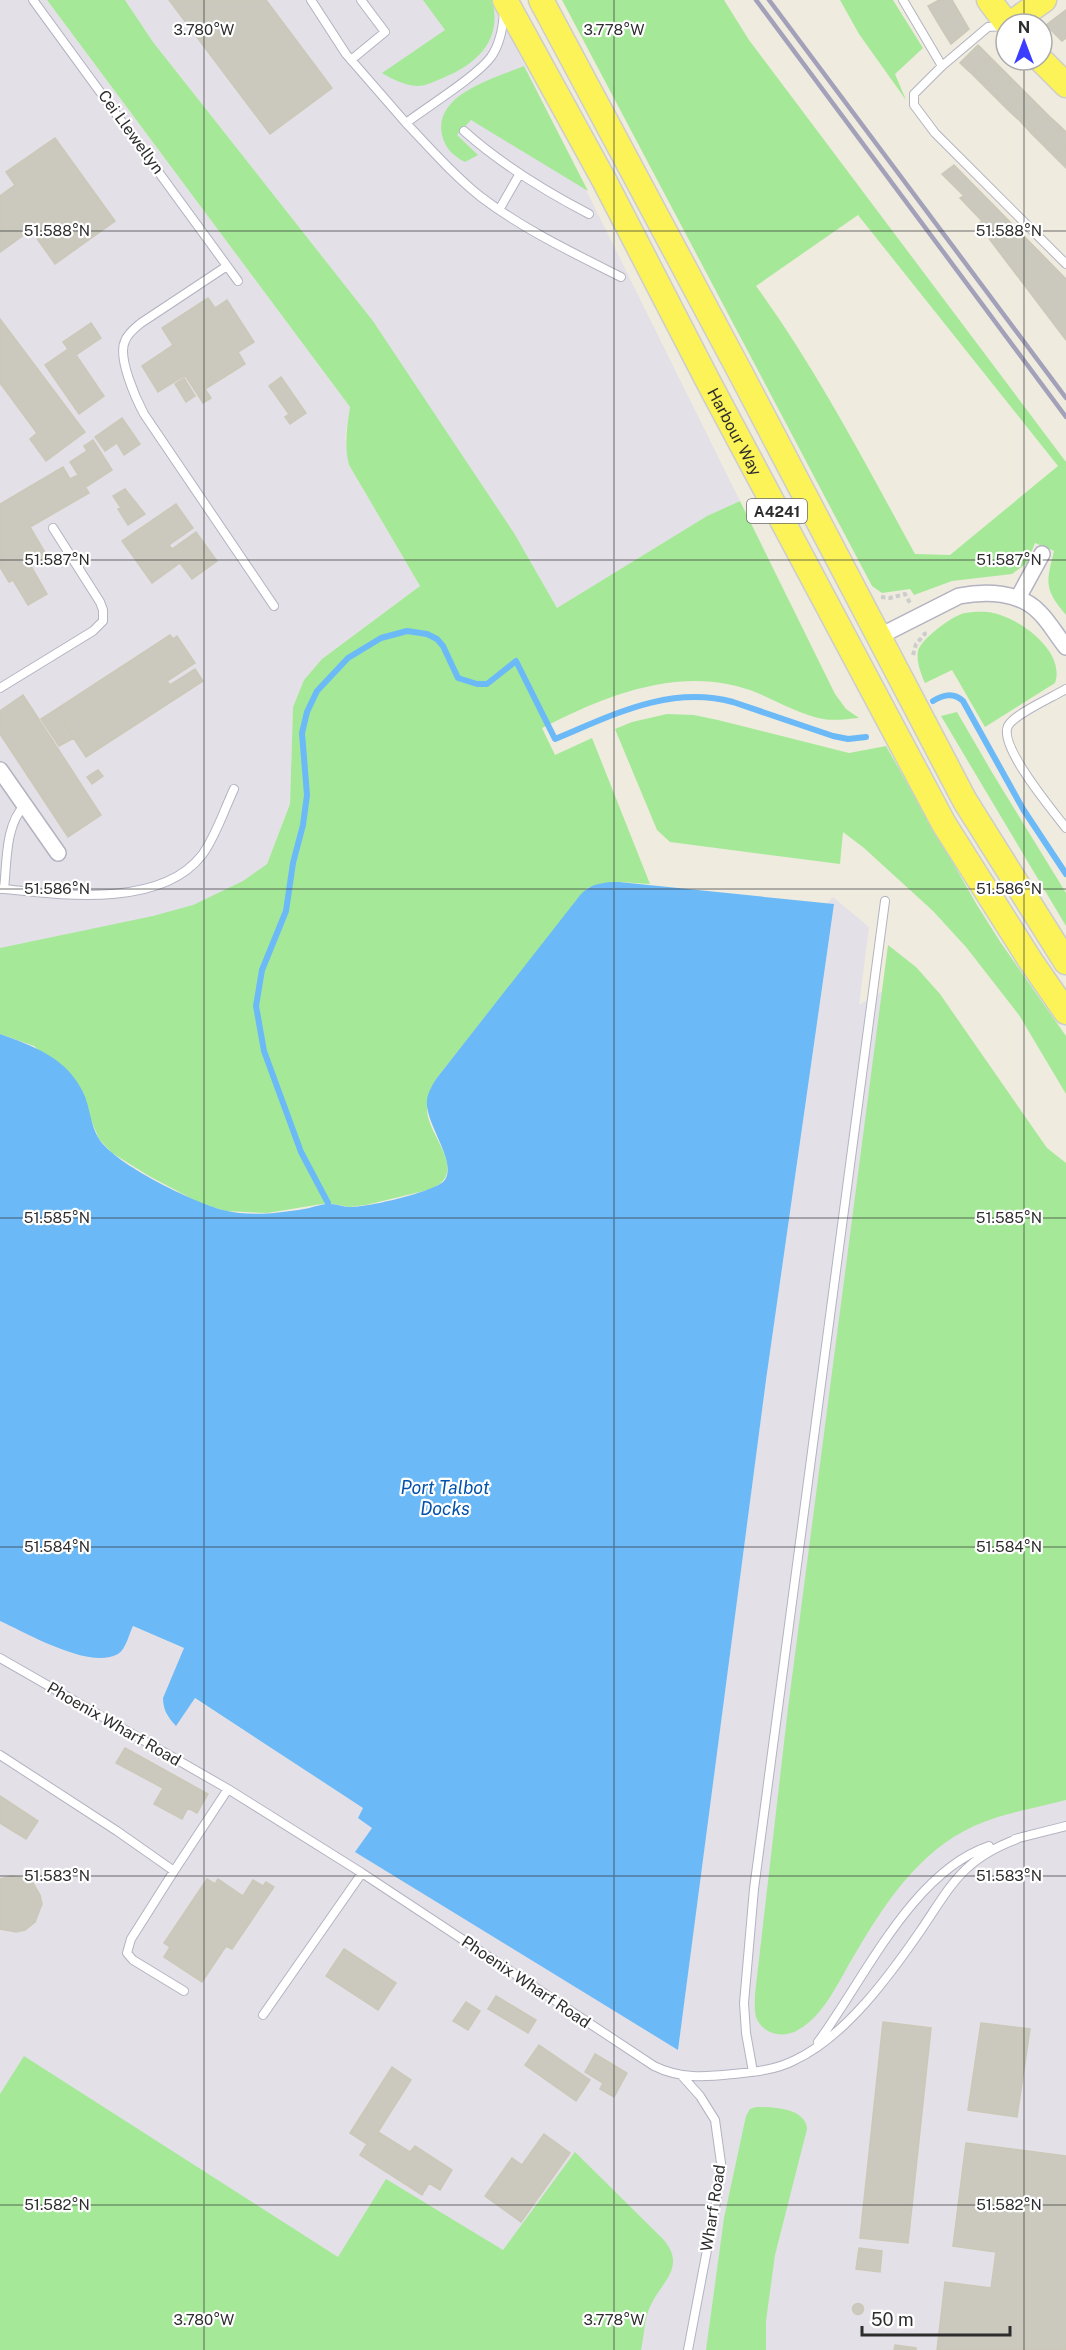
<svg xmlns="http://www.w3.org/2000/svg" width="1066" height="2350" viewBox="0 0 1066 2350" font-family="'Public Sans',sans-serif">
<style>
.industrial{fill:#e3e0e8}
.green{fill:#a5e998;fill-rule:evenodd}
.water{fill:#6cb9f8}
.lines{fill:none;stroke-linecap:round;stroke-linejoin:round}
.stream{stroke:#6cb9f8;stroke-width:6}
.building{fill:#cbc9bd;stroke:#cbc8b8;stroke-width:1.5}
.lane-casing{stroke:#b3b3c1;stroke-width:10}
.street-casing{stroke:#b3b3c1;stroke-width:18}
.primary-casing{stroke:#cdcdcd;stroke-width:27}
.path{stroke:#cdcdcd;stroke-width:4;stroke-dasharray:4.5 3;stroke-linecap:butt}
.lane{stroke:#fff;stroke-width:8}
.street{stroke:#fff;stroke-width:15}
.primary{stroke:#fbf358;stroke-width:24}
.rail{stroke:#a2a1b9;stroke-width:4.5}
.ticks{fill:none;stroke:#2d2d2d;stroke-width:1.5;stroke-opacity:0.45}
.labels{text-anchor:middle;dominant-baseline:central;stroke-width:4.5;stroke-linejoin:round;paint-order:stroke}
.shield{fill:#fff;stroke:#6c6c6c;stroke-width:1.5}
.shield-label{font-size:15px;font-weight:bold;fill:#2d2d2d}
.street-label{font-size:16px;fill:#2d2d2d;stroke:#fff}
.water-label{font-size:18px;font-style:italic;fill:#0352ab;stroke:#fff}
.ticks-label{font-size:15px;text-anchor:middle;fill:#2d2d2d;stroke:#fff;stroke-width:4.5;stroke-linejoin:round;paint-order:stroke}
</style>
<rect width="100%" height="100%" fill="#efebdf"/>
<path class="industrial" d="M0 0H47L350 407 345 438 349 465 420 586 322 659 304 680 293 707 290 804 258 887 0 995Z
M125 0H492L740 501 707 516 557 608 514 533 373 321 153 42Z
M833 897 869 927 859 1005 907 977 1066 1203V2350H0V1621L75 1654 124 1648 132 1626 185 1649 163 1698V1706L167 1716 176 1725 194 1698 363 1808 372 1828 356 1852 678 2049 766 1380 834 905 827 903Z"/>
<path class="green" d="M47 0H125L153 42 373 321 514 533 557 608 707 516 740 501 835 694 846 709 859 718C847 719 835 721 823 719 798 714 774 699 750 690 679 665 604 696 542 728L555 755 592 738 650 884 619 882 587 888 436 1079C431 1089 427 1099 427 1110 428 1137 472 1174 428 1190L366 1205 349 1207 328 1203 267 1213 225 1211 198 1202 149 1176 112 1153 99 1139 89 1115 83 1092 34 1046 0 1034V948L153 916 193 905 243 881 267 864 290 804 293 707 304 680 322 659 420 586 349 465C344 445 347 427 350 407Z
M423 0H492C503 40 477 64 443 78 435 81 426 86 417 86 404 85 392 79 382 73L445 30Z
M562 0H724L749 40 1066 462V615C1044 589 1046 583 1054 551L1035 543 1027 563 1012 574 952 581 914 595 910 589 882 593 872 586ZM858 215 1058 466 950 555 915 554C865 463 817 370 756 286Z
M840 0H893L923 48 895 74 906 100 859 34Z
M524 66 588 191 471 120 457 135 478 155 465 162C453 156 445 148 442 135 433 94 495 78 524 66Z
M965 613C974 612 984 611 993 613 1019 618 1066 651 1055 683L985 727 952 670 925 683C921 674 916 661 918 651 921 639 953 615 965 613Z
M957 712 993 774 1066 893V926L941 716Z
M667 714 694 715 718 720 849 753 886 746 977 905 1001 943 1066 1036V1094L1019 1015 966 947 933 911 864 848 843 832 840 864 670 842 657 830 615 729 632 722Z
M888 945 916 967 940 994 1047 1148 1066 1163V1800C1036 1808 1002 1813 974 1826 918 1852 885 1903 855 1954 839 1980 825 2015 798 2030 783 2039 762 2034 756 2017 754 2010 755 2001 755 1994L788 1708Z
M24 2056 338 2257 386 2179 503 2250 575 2152 663 2239C688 2268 660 2282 649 2309 644 2321 644 2337 641 2350H0V2094Z
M756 2107C773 2107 806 2108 807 2129L775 2255 766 2321V2350H706L724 2218 746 2116 750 2109Z"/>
<path class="water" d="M619 882 834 904 766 1380 678 2050 355 1852 372 1828 358 1818 363 1808 195 1698 176 1726C168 1717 163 1711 163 1698L184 1648 133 1626C129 1634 126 1649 118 1654 89 1670 27 1633 0 1621V1034C33 1046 66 1057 83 1092 90 1106 90 1125 99 1139 116 1165 193 1202 223 1210 249 1217 279 1213 304 1209 313 1208 323 1203 331 1204 337 1204 343 1207 349 1207 365 1208 434 1192 444 1181 459 1163 424 1123 427 1100 428 1092 432 1086 436 1079L581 894C592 883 604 882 619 882Z"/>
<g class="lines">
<path class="stream" d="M933 701C943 695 953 692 963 701L1023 809 1066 874
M328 1203 301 1152 264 1051 256 1006 262 970 286 911 293 863 303 825 307 795 302 733 307 712 317 691 348 658 381 638 407 631 427 634 437 639 443 646 458 678 477 684H487L516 661 555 739C613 715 669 685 733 702L833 736 848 739 866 737"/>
</g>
<path class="building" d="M169 0H266L332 88 270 134Z
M939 0H952L959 12 938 23 928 6Z
M1066 10V38L1062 41 1046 25Z
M959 12 969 29 951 44 938 23Z
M978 45 990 57 972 74 960 63Z
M990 57 1001 68 984 86 972 74Z
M1001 68 1013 80 996 98 984 86Z
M1013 80 1025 92 1008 110 996 98Z
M1025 92 1037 104 1020 121 1008 110Z
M1037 104 1049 116 1031 133 1020 121Z
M1049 116 1061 127 1043 145 1031 133Z
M1061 127 1066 132V146L1055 157 1043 145Z
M55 138 115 221 55 264 31 230 0 252V196L15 185 6 172Z
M1066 146V168L1055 157Z
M954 165 1066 279V340L978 224 982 221 960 198 964 196 942 174Z
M208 298 215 308 227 300 254 342 238 352 245 364 205 389 211 398 203 403 185 375 158 392 142 366 173 345 162 328Z
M0 319 85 432 46 461 30 439 37 433 0 383Z
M91 323 101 338 76 355 104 396 79 414 45 365 68 349 63 342Z
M281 377 306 413 290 424 285 417 289 414 269 386Z
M184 378 195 396 186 402 175 384Z
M122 418 140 444 124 455 117 443 105 451 95 437Z
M93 440 112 470 86 487 70 462 87 451 84 446Z
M63 467 70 479 78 475 89 493 30 527 47 556 31 566 47 594 28 605 13 580 9 582 0 567V504Z
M125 489 145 514 128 525 118 509 121 508 113 496Z
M176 504 193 528 169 545 172 549 196 532 217 561 192 579 180 563 152 583 122 541Z
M170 635 173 639 177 636 195 663 167 681 170 685 195 669 203 681 86 757 55 710Z
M23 695 101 815 68 837 0 734V711Z
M55 710 74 738 59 746 41 719Z
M98 770 103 776 92 784 87 777Z
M125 1748 208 1794 197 1813 188 1808 182 1819 154 1804 163 1788 116 1763Z
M0 1796 38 1821 26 1839 0 1823Z
M11 1876 20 1877 33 1883 40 1895 42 1904 35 1922 25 1930 16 1932 0 1929V1879Z
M207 1879 215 1884 218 1879 243 1896 253 1880 263 1886 266 1882 274 1887 232 1949 226 1946 202 1982 164 1957 170 1947 164 1943Z
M344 1949 396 1983 378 2010 326 1976Z
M496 1996 536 2020 528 2033 488 2009Z
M466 2002 480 2011 468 2030 453 2021Z
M883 2022 931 2028 908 2243 860 2238Z
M981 2023 1030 2029 1017 2117 968 2110Z
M539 2045 590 2080 576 2101 525 2065Z
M595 2054 627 2073 614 2097 600 2089 603 2083 585 2072Z
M392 2067 411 2080 378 2132 410 2152 415 2146 452 2170 440 2190 429 2183 422 2195 360 2155 367 2144 350 2133Z
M544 2134 570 2153 521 2222 485 2196 512 2158 522 2165Z
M966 2143 1066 2156V2350H937L945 2282 991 2288 996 2252 953 2246Z
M859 2248 882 2251 880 2272 856 2269Z
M852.5 2309a5.5 5.5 0 1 1 11 0a5.5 5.5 0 1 1-11 0Z
M895 2345 916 2348V2350H894Z"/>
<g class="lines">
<g class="lane-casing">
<path id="lane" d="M33 0 238 281
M311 0 346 54 406 123C427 107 477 76 491 57 500 44 503 28 504 12
M903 0 942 66
M1003 26 988 27 942 66 914 94V105L935 133 1066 264
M351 60 385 32 361 0
M406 123C430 148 453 175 481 197 523 229 573 253 621 277
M464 131C502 165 543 190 589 214
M499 210 519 175
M227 266 141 323C135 328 128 333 125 341 117 357 136 399 144 414L274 606
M0 688 93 631 103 621V610L100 602 53 528
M1066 689C1053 697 1014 714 1008 726 998 746 1053 811 1066 828
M1 889H4C7 863 5 824 25 805
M4 889C63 895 161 908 202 855 216 836 224 810 234 789
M0 1658 228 1789 362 1873 654 2066C680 2079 705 2077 733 2074 754 2072 776 2070 795 2060 846 2036 890 1975 921 1930 952 1884 963 1859 1017 1839
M0 1755 117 1831 174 1871 228 1789
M1015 1839 1066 1826
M174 1871 131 1939 127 1953 133 1960 184 1991
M263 2015 362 1873
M818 2042C864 1980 912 1872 989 1846
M753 2072 746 2033 744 2003 754 1889 885 901
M683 2077 700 2096 715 2120 721 2163 718 2192 688 2350"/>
</g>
<g class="street-casing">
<path id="street" d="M1018 598 1042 554
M878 637 959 596C985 591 1020 591 1040 613 1050 623 1057 636 1066 647
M0 770 58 853"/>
</g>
<g class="primary-casing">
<g id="primary">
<path id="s1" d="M505 0 604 180 710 385 944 824 1030 960 1066 1012"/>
<path d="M541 0 739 370 965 801 1066 962"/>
<path d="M989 0 1007 24"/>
<path d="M1010 24 1044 0"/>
<path d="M1041 60 1066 85"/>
</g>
</g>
<path class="path" d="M881 597 890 598 905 594 910 603
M913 655 916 644 925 634 924 631"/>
<use href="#lane" class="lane"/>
<use href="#street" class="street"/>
<use href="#primary" class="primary"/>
<path class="rail" d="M756 0 1066 417
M769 0 1066 398"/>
</g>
<path class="ticks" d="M204 0V2350M614 0V2350M1024 0V24M1024 60V2350M0 231H1066M0 560H1066M0 889H1066M0 1218H1066M0 1547H1066M0 1876H1066M0 2205H1066"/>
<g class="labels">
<rect class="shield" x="747" y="499" width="60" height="24" rx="4.5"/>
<g class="shield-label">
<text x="777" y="511">A4241</text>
</g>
<g class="street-label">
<text transform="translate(131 132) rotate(54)">Cei Llewellyn</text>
<text stroke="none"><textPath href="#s1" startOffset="489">Harbour Way</textPath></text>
<text transform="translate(114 1724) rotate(30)">Phoenix Wharf Road</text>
<text transform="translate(526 1982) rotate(34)">Phoenix Wharf Road</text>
<text transform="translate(713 2208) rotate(-81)">Wharf Road</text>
</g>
<g class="water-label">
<text x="445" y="1487">Port Talbot<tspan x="445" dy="21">Docks</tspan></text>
</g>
</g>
<g class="ticks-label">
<text x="204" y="35">3.780°W</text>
<text x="614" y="35">3.778°W</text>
<text x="57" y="236">51.588°N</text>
<text x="1009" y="236">51.588°N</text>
<text x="57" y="565">51.587°N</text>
<text x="1009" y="565">51.587°N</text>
<text x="57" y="894">51.586°N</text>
<text x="1009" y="894">51.586°N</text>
<text x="57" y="1223">51.585°N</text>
<text x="1009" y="1223">51.585°N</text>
<text x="57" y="1552">51.584°N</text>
<text x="1009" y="1552">51.584°N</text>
<text x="57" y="1881">51.583°N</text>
<text x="1009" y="1881">51.583°N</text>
<text x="57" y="2210">51.582°N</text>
<text x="1009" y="2210">51.582°N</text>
<text x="204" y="2325">3.780°W</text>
<text x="614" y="2325">3.778°W</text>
</g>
<g transform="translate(1024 42)"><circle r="28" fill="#ffffff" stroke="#ababab" stroke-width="1.5"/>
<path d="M0-4.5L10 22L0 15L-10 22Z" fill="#3c3dff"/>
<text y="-9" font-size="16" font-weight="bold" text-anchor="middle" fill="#2d2d2d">N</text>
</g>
<path d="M862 2326v9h148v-9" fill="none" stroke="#2d2d2d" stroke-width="3"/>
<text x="871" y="2326" font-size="18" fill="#2d2d2d" stroke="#ffffff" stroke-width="4.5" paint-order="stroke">50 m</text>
</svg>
